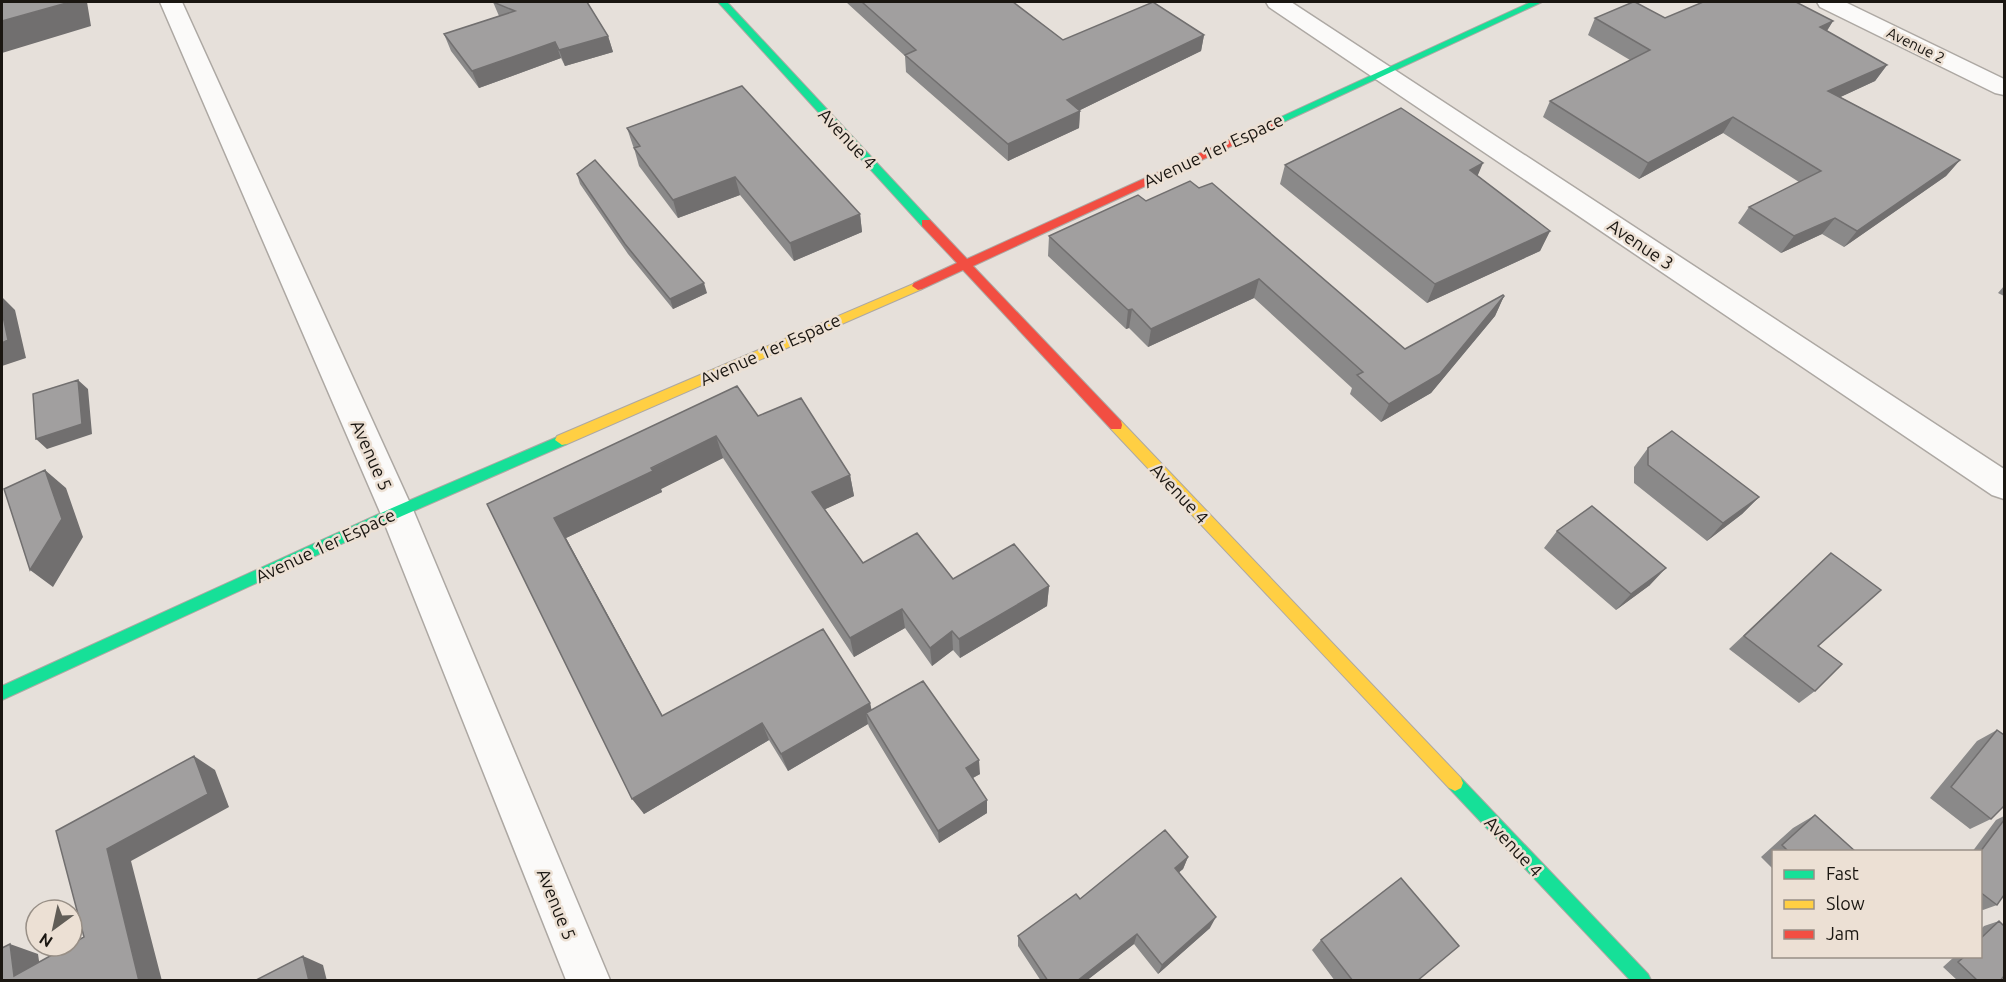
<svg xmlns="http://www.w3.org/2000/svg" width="2006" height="982" viewBox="0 0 2006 982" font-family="Ubuntu,sans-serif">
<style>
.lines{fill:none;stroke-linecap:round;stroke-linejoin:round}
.street-casing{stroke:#ada8a3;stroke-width:3}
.fast-casing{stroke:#ada8a3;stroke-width:2}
.slow-casing{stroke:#ada8a3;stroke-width:2}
.jam-casing{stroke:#ada8a3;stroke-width:2}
.street{fill:#fbfaf9;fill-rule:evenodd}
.fast{fill:#16e098;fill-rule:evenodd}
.slow{fill:#ffcf43;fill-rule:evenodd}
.jam{fill:#f24e42;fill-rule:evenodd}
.wall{fill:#8a8989}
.shaded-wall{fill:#716f6f}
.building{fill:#a19f9f;stroke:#716f6f;stroke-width:1.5}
.labels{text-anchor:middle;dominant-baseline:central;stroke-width:5;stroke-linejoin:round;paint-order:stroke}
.far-street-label{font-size:15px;fill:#1a1611;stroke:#ece0d4}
.street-label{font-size:18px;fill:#1a1611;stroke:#ece0d4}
</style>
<rect width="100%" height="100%" fill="#e6e0da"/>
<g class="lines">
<g class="street-casing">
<path id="street" d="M160 2H182L414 512 610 980H566L380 512Z
M1266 2H1291L2004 469V499L1992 495 1269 7Z
M1817 2H1845L2004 79V95L1995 93 1820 7Z"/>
</g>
<g class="fast-casing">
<path id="fast" d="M718 2H727L930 220V226H922Z
M1531 2H1542L1277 125H1269L1268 123Z
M562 435 569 440 567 444 402 516 2 700V686L392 508Z
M1455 775 1461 778 1648 974 1651 980H1630L1449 788 1447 783 1449 778Z"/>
</g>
<g class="slow-casing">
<path id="slow" d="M918 282 924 286 922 289 567 444 562 445 555 440 557 436Z
M1116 420 1121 421 1461 778 1463 783 1461 788 1455 791 1449 788 1111 429 1110 425Z"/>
</g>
<g class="jam-casing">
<path id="jam" d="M1273 120 1277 121V125L973 266 1121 421 1122 425 1121 429H1111L963 270 922 289 918 290 912 286 914 283 957 263 922 226V220H930L967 259Z"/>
</g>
<use href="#street" class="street"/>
<use href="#fast" class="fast"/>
<use href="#slow" class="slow"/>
<use href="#jam" class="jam"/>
</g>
<path class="wall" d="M493 2 608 36 613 52 565 66 561 58 479 88 451 51 444 34 499 16Z
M846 2H1013L1063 40 1204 35 1201 51 1080 110 1079 128 1008 161 906 72 905 56Z
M1595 18 1833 21 1827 31 1887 65 1875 81 1840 97 1960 160 1946 176 1844 247 1822 234 1781 253 1738 223 1749 207 1799 182 1723 133 1639 179 1543 117 1550 101 1630 60 1588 35Z
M627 128 860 214 862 232 794 261 740 195 678 218 639 166 634 148 633 146Z
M1285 165 1478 176 1550 231 1540 251 1427 303 1280 184Z
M577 174 707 293 673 309 628 254 580 184Z
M1146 201 1405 349 1504 296 1495 316 1431 393 1381 422 1350 394 1352 388 1254 298 1148 347 1129 328 1126 329 1048 256 1049 236Z
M2004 286V296L1998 293Z
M758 416 850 475 854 496 825 509 863 563 953 579 1049 586 1047 606 960 658 953 650 932 666 905 628 854 657 723 458 661 489 662 492 566 538 663 716 870 703 871 709 980 774 973 778 987 813 939 843 869 727 868 724 788 771 769 740 644 814 487 504Z
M1648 448 1759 497 1742 514 1707 541 1634 483V467Z
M1557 531 1650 585 1616 610 1544 548Z
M1831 553 1818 646 1815 691 1799 703 1729 649Z
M1997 730 1991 819 1970 829 1930 798 1977 741Z
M1815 815 1856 852H1773V869L1761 857 1793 828Z
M2004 816V895L1997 905 1983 910 1980 909V852H1972L1996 820Z
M1188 857 1183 869 1179 872 1210 928 1158 974 1134 944 1086 981H1041L1018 946V936L1080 899Z
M1999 921 2000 981H1958L1943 967 1954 957H1980V930L1984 926Z
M1321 940 1417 981H1335L1312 950Z"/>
<path class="shaded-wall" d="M70 2H87L91 26 2 53V21Z
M1833 21 1822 38 1820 27Z
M1204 35 1201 51 1066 117 1067 100Z
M608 36 613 52 565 66 559 50Z
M555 42 561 58 479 88 472 71Z
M1887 65 1875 81 1817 108 1828 91Z
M1080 111 1079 128 1008 161V144Z
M1733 117 1723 133 1639 179 1648 163Z
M1960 160 1946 176 1844 247 1857 231Z
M1483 163 1475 182 1470 170Z
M735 177 740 195 678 218 673 200Z
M860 214 862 232 794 261 790 243Z
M1835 218 1822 234 1781 253 1794 236Z
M1550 231 1540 251 1427 303 1435 284Z
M1259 279 1254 298 1148 347 1151 329Z
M704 283 707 293 673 309 670 299Z
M1504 296 1495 316 1431 393 1381 422 1389 404Z
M2 297 15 310 26 358 2 366Z
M1132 309 1129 328 1126 329 1128 310Z
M78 380 88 389 92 434 47 449 36 439Z
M716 436 723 458 661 489 662 492 566 538 672 734 554 518Z
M45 470 66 488 83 537 53 587 30 570Z
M850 475 854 496 817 513 812 492Z
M1759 497 1742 514 1707 541 1723 523Z
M1666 568 1650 585 1616 610 1631 594Z
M1049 586 1047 606 960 658 959 639Z
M902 609 905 628 854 657 850 638Z
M952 631 953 650 932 666 930 648Z
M870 703 874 720 866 713 868 724 788 771 781 754Z
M762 723 769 740 644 814 632 799Z
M194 756 215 770 229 807 131 861 162 981H139L107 849Z
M979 760 980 774 967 781 966 768Z
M987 800V813L939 843 938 831Z
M1188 857 1183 869 1170 880 1175 868Z
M1216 917 1210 928 1158 974 1162 965Z
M1137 934 1134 944 1086 981H1077Z
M10 944 38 954 42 981 14 976Z
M303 956 323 965 327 981H309Z"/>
<path class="building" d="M2 2H70L2 21Z
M493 2H587L608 36 559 50 555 42 472 71 444 34 515 11Z
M862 2H1013L1063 40 1153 2 1204 35 1067 100 1080 111 1008 144 905 55 916 50Z
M1633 2H1635L1665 18 1703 2H1796L1833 21 1820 27 1887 65 1828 91 1960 160 1857 231 1835 218 1794 236 1749 207 1821 171 1733 117 1648 163 1550 101 1650 50 1595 18Z
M742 86 860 214 790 243 735 177 673 200 634 148 640 146 627 128Z
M1401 108 1483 163 1470 170 1550 231 1435 284 1285 165Z
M595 160 704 283 670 299 625 244 577 174Z
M1190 181 1199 188 1212 183 1405 349 1503 295 1504 296 1440 374 1389 404 1357 375 1363 372 1259 279 1151 329 1132 309 1128 310 1049 236 1138 195 1146 201Z
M2 311 8 340 2 343Z
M78 380 82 424 36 439 33 394Z
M737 386 758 416 801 398 850 475 812 492 863 563 917 533 953 579 1014 544 1049 586 959 639 952 631 930 648 902 609 850 638 716 436 651 468 653 471 554 518 662 716 823 629 870 703 781 754 762 723 632 799 487 504Z
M1672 431 1759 497 1723 523 1648 465V448Z
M45 470 62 519 30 570 4 489Z
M1592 506 1666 568 1631 594 1557 531Z
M1831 553 1881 590 1818 646 1842 664 1815 691 1744 636Z
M923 681 979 760 966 768 987 800 938 831 866 713Z
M1997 730 2004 735V806L1991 819 1951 787Z
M194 756 208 794 107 849 139 981H2V948L10 944 14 976 68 946H72V944L84 937 56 831Z
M1815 815 1856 852H1789L1782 845Z
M2004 820V895L1997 905 1980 892V852Z
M1165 830 1188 857 1175 868 1216 917 1162 965 1137 934 1077 981H1048L1018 936 1076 894 1080 899Z
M1401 878 1459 946 1417 981H1353L1321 940Z
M1999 921 2004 926V976L2000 981H1978L1958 962 1964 957H1980V939Z
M303 956 309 981H254Z"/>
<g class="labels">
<g class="far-street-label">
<text transform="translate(1916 45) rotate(26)">Avenue 2</text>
</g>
<g class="street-label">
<text transform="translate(848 138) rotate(47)">Avenue 4</text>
<text transform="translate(1213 150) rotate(-25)">Avenue 1er Espace</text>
<text transform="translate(1641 244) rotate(34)">Avenue 3</text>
<text transform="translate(770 349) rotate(-24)">Avenue 1er Espace</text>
<text transform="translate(372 455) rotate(66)">Avenue 5</text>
<text transform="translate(1180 493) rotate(47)">Avenue 4</text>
<text transform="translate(325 545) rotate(-25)">Avenue 1er Espace</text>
<text transform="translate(1514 846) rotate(47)">Avenue 4</text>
<text transform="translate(557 904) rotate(68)">Avenue 5</text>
</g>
</g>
<rect width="2006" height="982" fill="none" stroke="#1a1611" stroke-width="6"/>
<rect x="1772" y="850" width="210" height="108" fill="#ece0d4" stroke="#988f86" stroke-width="1.5"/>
<rect x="1784" y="870" width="30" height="9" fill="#16e098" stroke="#988f86" stroke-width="1.5"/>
<text x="1826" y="880" font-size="18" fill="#1a1611">Fast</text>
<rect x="1784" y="900" width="30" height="9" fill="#ffcf43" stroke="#988f86" stroke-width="1.5"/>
<text x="1826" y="910" font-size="18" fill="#1a1611">Slow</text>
<rect x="1784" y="930" width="30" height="9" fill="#f24e42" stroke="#988f86" stroke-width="1.5"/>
<text x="1826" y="940" font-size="18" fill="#1a1611">Jam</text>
<g transform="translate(54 928) rotate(213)"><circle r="28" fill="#ece0d4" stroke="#988f86" stroke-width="1.5"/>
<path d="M0-4.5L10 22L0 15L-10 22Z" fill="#615d57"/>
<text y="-9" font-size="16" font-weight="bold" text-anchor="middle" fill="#1a1611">N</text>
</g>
</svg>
